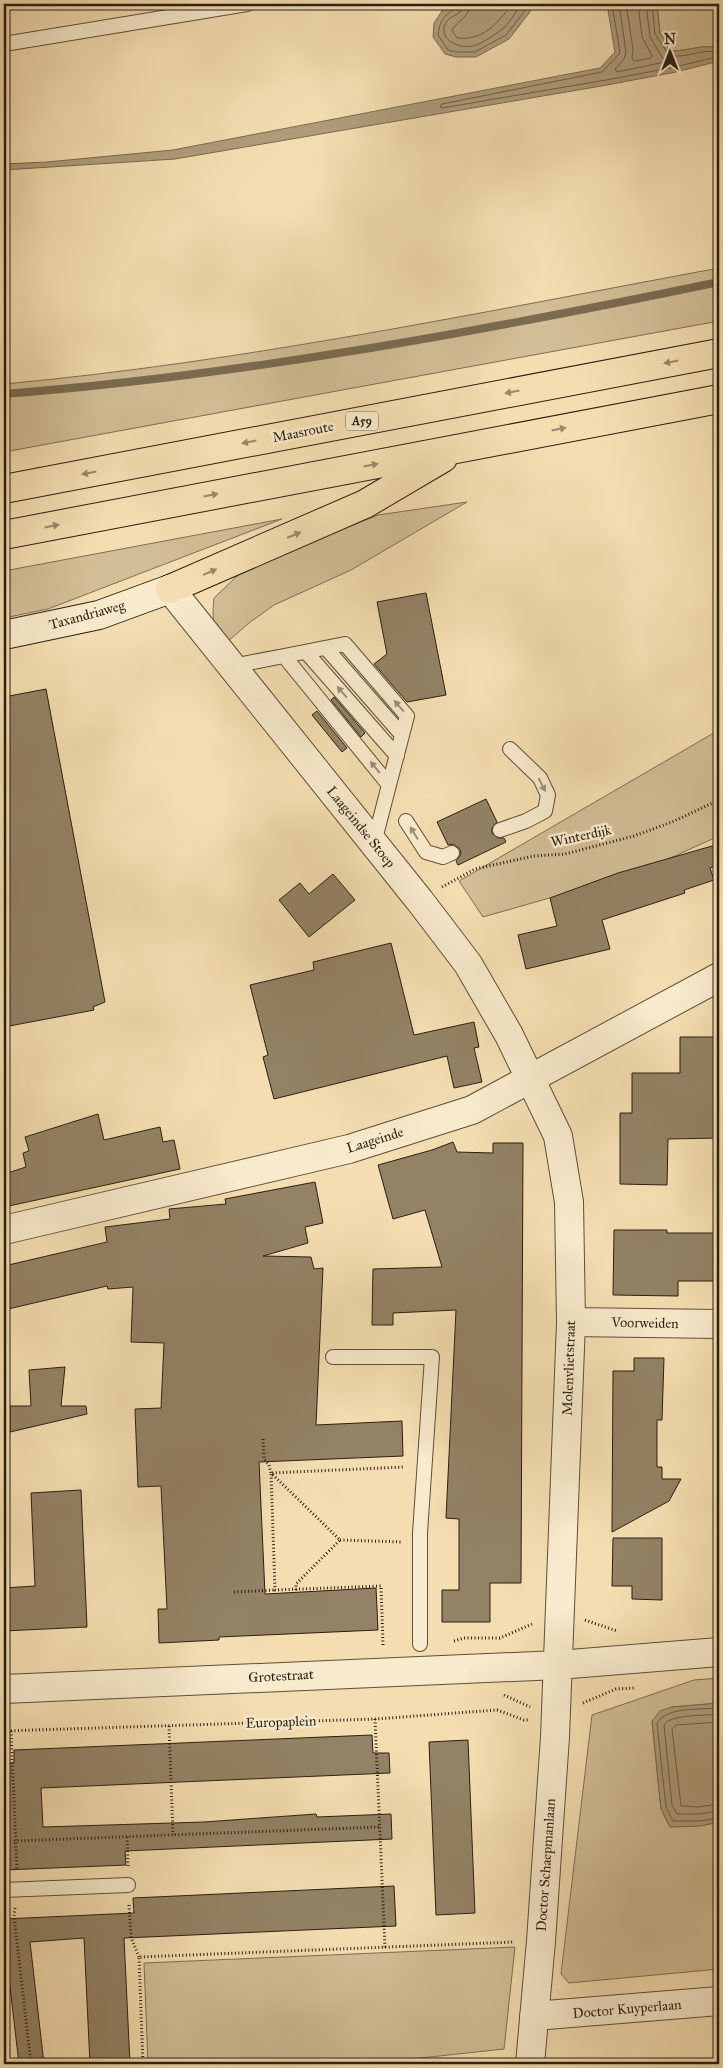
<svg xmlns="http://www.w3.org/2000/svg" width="723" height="2068" viewBox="0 0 723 2068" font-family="'IM FELL Great Primer',serif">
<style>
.green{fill:#d2be96;stroke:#7e6e54}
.water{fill:#af9d7b;stroke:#7a6b51}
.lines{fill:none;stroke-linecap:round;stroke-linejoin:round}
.shore{stroke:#6c5e47;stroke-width:1}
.stream{stroke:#7a6b51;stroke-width:8}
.building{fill:#938265;stroke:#2a1f13}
.service-casing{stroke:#5c4f3a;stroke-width:16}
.minor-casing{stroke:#5c4f3a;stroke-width:30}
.secondary-casing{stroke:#2a1f13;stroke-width:30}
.motorway-casing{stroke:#2a1f13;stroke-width:30}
.path{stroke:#2a1f13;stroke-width:3;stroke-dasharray:1 2.5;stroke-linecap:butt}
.service{stroke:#f8eacc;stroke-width:14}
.minor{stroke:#f8eacc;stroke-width:28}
.secondary{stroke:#f8eacc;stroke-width:28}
.motorway{stroke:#f4deb1;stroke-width:28}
.oneway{fill:#99886a}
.oneway2{fill:#9b8f79}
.labels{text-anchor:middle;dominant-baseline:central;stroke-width:5;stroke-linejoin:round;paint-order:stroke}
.shield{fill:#f8eacc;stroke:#685c4a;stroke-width:1}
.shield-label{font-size:12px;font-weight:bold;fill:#2a1f13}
.street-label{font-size:14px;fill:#2a1f13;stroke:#f8eacc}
</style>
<rect width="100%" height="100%" fill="#f4deb1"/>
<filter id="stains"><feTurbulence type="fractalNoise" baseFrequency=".004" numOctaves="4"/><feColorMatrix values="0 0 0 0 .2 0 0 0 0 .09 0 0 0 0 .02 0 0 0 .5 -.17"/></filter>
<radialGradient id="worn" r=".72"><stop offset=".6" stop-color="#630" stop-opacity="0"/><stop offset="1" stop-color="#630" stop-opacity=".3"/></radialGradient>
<path class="green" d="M657 4H719V49C707 43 687 51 673 51L660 33Z
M719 268V321L4 452V384C244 362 482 312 719 268Z
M467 502 351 570 274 605 249 623 226 643C212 626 212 619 214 598L237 576 264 560 378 515Z
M282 519 48 609 4 618V571Z
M719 730V836L637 873 483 917 459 881Z
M719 1678V1703L672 1707 652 1721 661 1809 670 1827 700 1826 719 1822V1969L569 1983 561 1974 592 1715 694 1680Z
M515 1947 504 2049 365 2064H148L144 1963Z"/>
<path class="water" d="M461 4H536L509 39 476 57H456L445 54 433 37 434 23 444 8Z
M607 4H657L660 33 673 51C687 51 707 43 719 49V61L676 72 607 85 175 159 4 170V164L47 162 173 150 600 68 615 52Z
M719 1703V1822L700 1826 670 1827 661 1809 652 1721 660 1711 672 1707Z"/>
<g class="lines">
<path class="shore" d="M456 4 455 9C444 15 439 22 438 35L448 50 457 52H475L506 35 530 4
M462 4 460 12C457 15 453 16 450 18 433 34 454 50 473 46 481 44 493 36 500 31 509 25 515 12 522 4
M470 4C469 18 459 19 452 30L457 38C483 41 498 23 512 4
M612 4 620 53 602 72 442 104 440 107 442 108 606 80 675 67 716 57V53C704 47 684 60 669 55L655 34 652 4
M619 4 626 52 624 59 615 69 617 72 665 62 650 37 646 4
M626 4 633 49 632 59 635 61 651 58 652 56 642 37 638 4
M719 1708C701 1710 668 1706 657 1723L666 1807 673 1821H700L719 1818
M719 1714C706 1716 670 1714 664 1725L672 1805 677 1814H699L719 1811
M719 1722 676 1725 672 1729 681 1806 698 1807 719 1804"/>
<path class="stream" d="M4 394C244 375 483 331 719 282"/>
</g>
<path class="building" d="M426 593 446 695 407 702 374 664 387 654 377 602Z
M46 689 105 1002 93 1007 94 1010 4 1027V697Z
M334 697 365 733 361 737 331 700Z
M317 711 347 748 342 752 312 715Z
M486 799 497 822 492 828V833L498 838H504L506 842 458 865 456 861 461 854 460 849 453 844 448 845 437 822Z
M719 844V865L710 868 714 880 684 890 685 893 602 920 610 949 526 969 518 935 557 926 550 898 618 873Z
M333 874 355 900 309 937 279 900 300 883 309 894Z
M391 943 414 1035 474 1022 479 1047 474 1048 482 1082 454 1088 447 1056 274 1099 263 1057 268 1055 250 985 314 970 313 962Z
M680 1037H719V1138L668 1139 667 1185 620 1184V1113H632V1073H680Z
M98 1114 104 1140 160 1127 163 1142 174 1140 180 1169 4 1207V1174L26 1167 23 1153 29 1151 25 1137Z
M453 1142 457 1152 493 1153V1143H523L521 1583H490V1622H442V1590H459V1519L446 1518 456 1310 393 1313V1325H372L373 1269 442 1267 425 1210 393 1219 378 1165 432 1150Z
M315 1182 323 1223 305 1227 308 1243 263 1256 311 1257 314 1269 323 1268 316 1425 402 1421 403 1456 259 1462 265 1594 376 1588 378 1630 219 1637V1640L159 1643 158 1609H167L161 1486 138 1487 135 1409 161 1408 164 1343 131 1342 133 1287 108 1289 107 1286 8 1309 4 1290V1266L107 1242 105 1227 170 1219 169 1209 226 1204 225 1199Z
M614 1230H667V1233H719V1281H678V1296L613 1295Z
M634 1358H664L662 1420H657V1467H662V1479H681L669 1501 612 1532 613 1371H634Z
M65 1367 61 1406H86L87 1414 10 1432V1406H31L29 1370Z
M81 1490 87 1627 4 1631V1588L35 1586 31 1493Z
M613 1538H662V1600L632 1599V1586H612Z
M372 1735 373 1753H389L390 1773 41 1788 43 1827 204 1822 316 1814 317 1817 391 1814 392 1839 125 1851 126 1865 4 1870V1763H14V1750Z
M468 1740 475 1913 436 1915 429 1742Z
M394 1886 396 1926 124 1938 130 2064H90L84 1938 30 1942 44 2064H19L4 1935V1919L134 1913 133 1898Z"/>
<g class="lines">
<g class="service-casing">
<path id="service" d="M4 44 247 4
M326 648 402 735
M306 652 397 756
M284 656 345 644 407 716 389 785
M232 666 284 656 389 785 374 843
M406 821 426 852 443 857 452 853
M500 830 526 821 545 811 548 795 540 778 510 749
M333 1357H432L420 1533V1644
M4 1890 128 1885"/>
</g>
<g class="minor-casing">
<path id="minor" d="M170 589 420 901 468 964 509 1035 558 1136 569 1202 571 1322 555 1737 541 1941 530 2064
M4 1230 349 1149 472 1110 719 977
M571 1322 719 1324
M4 1689 558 1665 719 1652
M534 2016 719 2001"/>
</g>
<g class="secondary-casing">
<path id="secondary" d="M4 635 99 615 170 589"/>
</g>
<g class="motorway-casing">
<path id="motorway" d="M4 489 719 353
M4 535 719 399
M170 589 365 504 443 458"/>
</g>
<path class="path" d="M442 887 475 869 534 856 565 854 634 836 672 822 719 800
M263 1439 264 1459 269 1465 271 1473 340 1540 296 1584V1590
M340 1540 402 1542
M234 1592 275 1590
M585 1620 617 1631
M454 1641 464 1638H500L532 1624
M383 1645 381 1586 275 1590 271 1473 404 1467
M504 1695 530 1707
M583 1703 616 1689 634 1688
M375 1719 385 1948
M169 1726 173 1835
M4 1731 375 1719 497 1710 524 1720H528
M11 1731 17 1870
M127 1837 128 1866
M14 1841 379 1827
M129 1905 131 1937 139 1957
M15 1908 14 1916 31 2064
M143 2064 139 1957 514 1942"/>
<use href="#service" class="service"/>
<use href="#minor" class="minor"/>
<use href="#secondary" class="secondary"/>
<use href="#motorway" class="motorway"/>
</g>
<defs><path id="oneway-solid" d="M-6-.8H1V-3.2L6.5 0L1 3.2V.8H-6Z" transform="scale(1.25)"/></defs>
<g class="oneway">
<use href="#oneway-solid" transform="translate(671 362) rotate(169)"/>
<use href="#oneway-solid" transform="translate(512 392) rotate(169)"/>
<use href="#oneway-solid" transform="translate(559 429) rotate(-11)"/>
<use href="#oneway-solid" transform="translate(249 442) rotate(169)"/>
<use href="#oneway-solid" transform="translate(371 465) rotate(-11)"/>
<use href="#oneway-solid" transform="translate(89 473) rotate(169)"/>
<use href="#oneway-solid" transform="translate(211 495) rotate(-11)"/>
<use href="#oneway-solid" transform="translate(52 526) rotate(-11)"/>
<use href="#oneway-solid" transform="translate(294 535) rotate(-23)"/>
<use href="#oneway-solid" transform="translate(210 572) rotate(-23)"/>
</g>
<g class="oneway2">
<use href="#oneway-solid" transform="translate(342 692) rotate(-131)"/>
<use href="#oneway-solid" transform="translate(399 706) rotate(-131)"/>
<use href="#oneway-solid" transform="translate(375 767) rotate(-129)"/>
<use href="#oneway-solid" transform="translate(542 785) rotate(63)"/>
<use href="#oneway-solid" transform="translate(414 833) rotate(-122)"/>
</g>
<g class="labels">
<rect class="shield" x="346" y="411.5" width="32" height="19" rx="4"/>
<g class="shield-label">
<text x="362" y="421">A59</text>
</g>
<g class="street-label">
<text transform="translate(303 432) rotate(-11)">Maasroute</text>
<text transform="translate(87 615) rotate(-15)">Taxandriaweg</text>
<text transform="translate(361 827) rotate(51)">Laageindse Stoep</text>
<text transform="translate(581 836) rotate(-12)">Winterdijk</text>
<text transform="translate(375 1140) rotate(-17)">Laageinde</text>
<text transform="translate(645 1323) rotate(1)">Voorweiden</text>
<text transform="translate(569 1368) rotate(-88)">Molenvlietstraat</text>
<text transform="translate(281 1676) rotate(-3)">Grotestraat</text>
<text transform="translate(281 1722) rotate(-2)">Europaplein</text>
<text transform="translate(546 1865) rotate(-86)">Doctor Schaepmanlaan</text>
<text transform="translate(627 2009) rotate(-5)">Doctor Kuyperlaan</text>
</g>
</g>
<rect width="723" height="2068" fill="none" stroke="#f4deb1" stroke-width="20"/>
<rect x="5" y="5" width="713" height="2058" fill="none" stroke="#2a1f13" stroke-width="2.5"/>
<rect x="10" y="10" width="703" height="2048" fill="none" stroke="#2a1f13"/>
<g transform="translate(670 52)" stroke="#f8eacc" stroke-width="4" paint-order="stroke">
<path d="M0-4L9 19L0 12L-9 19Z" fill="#2a1f13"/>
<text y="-8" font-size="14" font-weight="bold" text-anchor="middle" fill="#2a1f13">N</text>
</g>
<rect width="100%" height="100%" filter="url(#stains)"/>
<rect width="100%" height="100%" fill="url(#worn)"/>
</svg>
